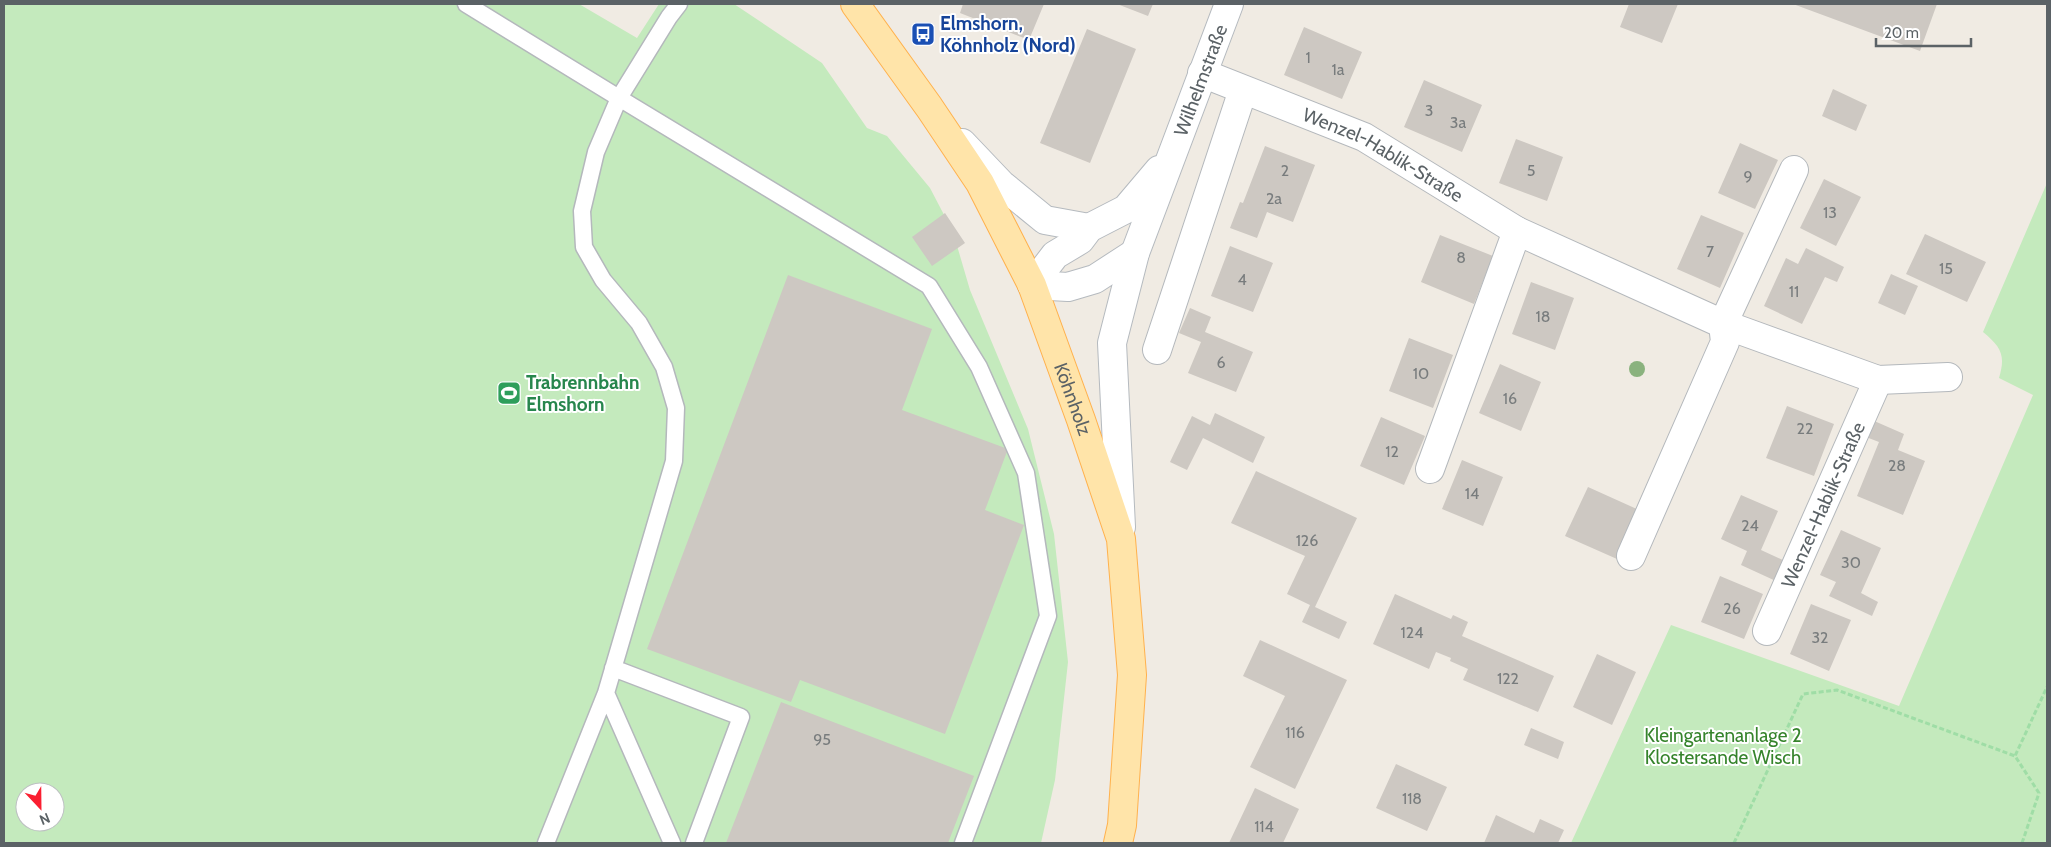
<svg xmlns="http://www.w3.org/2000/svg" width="2051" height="847" viewBox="0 0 2051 847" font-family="Cabin,sans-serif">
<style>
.green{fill:#c4eabd;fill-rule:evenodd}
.building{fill:#cdc8c2}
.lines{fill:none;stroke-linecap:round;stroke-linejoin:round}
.lane-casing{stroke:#b4b8bc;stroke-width:19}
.street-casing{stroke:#b4b8bc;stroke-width:30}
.secondary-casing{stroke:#b5babf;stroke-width:30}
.primary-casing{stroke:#ffb14d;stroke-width:30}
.path{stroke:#9fdda6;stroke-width:3;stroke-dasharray:5 2.5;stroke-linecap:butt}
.lane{stroke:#fff;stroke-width:16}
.street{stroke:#fff;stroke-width:28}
.secondary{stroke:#fff;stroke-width:28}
.primary{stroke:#ffe4a9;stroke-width:28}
.tree{fill:#8ab27e}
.labels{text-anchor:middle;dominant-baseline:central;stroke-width:4;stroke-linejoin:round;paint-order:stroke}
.number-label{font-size:16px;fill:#787c7d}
.transit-label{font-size:19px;font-weight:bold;fill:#164399;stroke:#fff;text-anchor:start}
.street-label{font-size:19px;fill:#5b6266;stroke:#fff}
.leisure-label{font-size:19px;font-weight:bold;fill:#27864d;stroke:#fff;text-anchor:start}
.park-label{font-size:19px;fill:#36842c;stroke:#fff}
</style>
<rect width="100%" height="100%" fill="#f0ebe3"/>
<path class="green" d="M4 4H579L637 38 659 4H734L822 63 867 128 887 136 930 188 953 232 970 290 1028 429 1054 534 1068 662 1055 780 1041 843H4ZM25 792H55V822H25Z
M2047 183V843H1571L1671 625 1899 706 2033 395 1999 378C2006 355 2001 347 1983 332Z"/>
<path class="building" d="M963 4H1044L1029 40 960 13Z
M1117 4H1153L1148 16Z
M1629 4H1678L1662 43 1620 27Z
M1793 4H1937L1920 51Z
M1304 27 1362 52 1342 99 1284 75Z
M1087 29 1136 49 1090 163 1040 143Z
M1424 80 1482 105 1462 152 1404 127Z
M1833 89 1867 105 1856 131 1822 116Z
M1516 139 1563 157 1547 201 1499 183Z
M1740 143 1778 160 1755 209 1718 193Z
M1265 146 1315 165 1293 222 1267 212 1257 238 1230 228 1240 202 1243 203Z
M1824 179 1861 197 1836 246 1800 228Z
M945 213 965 243 932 266 912 237Z
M1701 215 1744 233 1720 288 1677 269Z
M1925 234 1986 262 1967 302 1906 274Z
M1440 235 1493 256 1474 304 1421 282Z
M1230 246 1273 263 1253 312 1211 296Z
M1806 248 1844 267 1837 282 1825 277 1802 324 1764 306 1786 258 1798 264Z
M1891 274 1918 286 1905 315 1878 303Z
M788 275 932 329 902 410 1008 449 985 510 1024 525 945 734 800 680 791 702 647 649Z
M1531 282 1574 298 1555 350 1512 334Z
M1190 308 1211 317 1205 332 1253 352 1236 392 1188 373 1201 342 1179 333Z
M1409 338 1453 355 1433 408 1389 391Z
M1500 364 1541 382 1521 431 1479 413Z
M1787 406 1834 424 1814 476 1766 458Z
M1215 413 1265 437 1253 463 1203 438 1187 470 1170 462 1192 416 1210 425Z
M1381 417 1425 436 1404 485 1360 466Z
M1872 420 1904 434 1898 450 1925 461 1903 515 1857 496 1879 442 1866 437Z
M1462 460 1503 477 1483 526 1442 509Z
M1256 471 1357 518 1315 607 1347 622 1339 639 1302 622 1310 605 1287 594 1305 556 1231 523Z
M1588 487 1639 510 1617 559 1565 536Z
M1741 495 1778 511 1761 550 1787 562 1778 582 1741 565 1747 551 1721 539Z
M1841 530 1881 548 1861 593 1878 602 1872 616 1829 596 1836 582 1820 575Z
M1720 576 1763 594 1744 639 1701 622Z
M1395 594 1451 619 1453 615 1468 622 1462 636 1554 676 1538 712 1463 680 1468 669 1450 661 1451 658 1436 652 1429 669 1373 644Z
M1811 604 1851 620 1829 671 1790 654Z
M1260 640 1347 680 1295 789 1250 767 1285 696 1243 676Z
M1597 654 1636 672 1612 725 1573 707Z
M781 702 974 776 948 843H726Z
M1531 728 1564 742 1558 759 1524 745Z
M1396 764 1447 787 1427 831 1376 808Z
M1255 788 1299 809 1283 843H1229Z
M1496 815 1534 833 1540 819 1564 830 1558 843H1484Z"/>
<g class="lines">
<g class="lane-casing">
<path id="lane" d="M466 4 619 98 596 152 582 211 584 247 603 280 639 323 664 367 676 408 674 461 606 693 546 843
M679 4 669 17 619 98 929 286 979 367 1026 473 1048 616 963 843
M613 668 741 717 694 843
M606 693 672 843"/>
</g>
<g class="street-casing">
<g id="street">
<path id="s1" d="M1202 73 1364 137 1517 231 1723 324 1878 380 1948 377"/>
<path d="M1157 350 1243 90"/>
<path d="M1430 469 1517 231"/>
<path d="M1631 556 1725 342 1723 324 1794 170"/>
<path id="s2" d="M1767 631 1878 380"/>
</g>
</g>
<g class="secondary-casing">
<g id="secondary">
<path d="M962 143 1001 184 1045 220 1089 228"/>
<path d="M1032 285 1055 255 1080 240 1089 228 1126 209 1159 170"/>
<path d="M1032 285 1068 287 1095 279 1135 253"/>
<path id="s3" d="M1121 527 1112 343 1135 253 1229 4"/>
</g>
</g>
<g class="primary-casing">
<g id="primary">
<path id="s4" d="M855 4 929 107 980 183 1032 285 1081 420 1121 539 1132 675 1122 825 1118 843"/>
</g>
</g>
<path class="path" d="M1734 843 1803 694 1837 690 2015 756
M2022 843 2039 793 2015 756 2047 687"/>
<use href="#lane" class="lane"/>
<use href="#street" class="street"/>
<use href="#secondary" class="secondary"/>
<use href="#primary" class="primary"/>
</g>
<circle class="tree" cx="1637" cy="369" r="8"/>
<defs>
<g id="bus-square" transform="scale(1.25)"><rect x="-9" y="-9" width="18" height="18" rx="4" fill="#1a4fb4" stroke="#fff"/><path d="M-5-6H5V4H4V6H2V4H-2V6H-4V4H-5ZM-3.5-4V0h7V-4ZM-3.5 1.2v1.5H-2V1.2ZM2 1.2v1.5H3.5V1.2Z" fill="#fff"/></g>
<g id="stadium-square" transform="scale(1.25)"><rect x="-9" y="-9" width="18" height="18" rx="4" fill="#2e9e5b" stroke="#fff"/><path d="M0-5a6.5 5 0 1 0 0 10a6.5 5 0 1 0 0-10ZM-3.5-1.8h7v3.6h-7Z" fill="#fff"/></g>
</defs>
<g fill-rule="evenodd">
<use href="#bus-square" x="923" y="34"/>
<use href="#stadium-square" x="509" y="393"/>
</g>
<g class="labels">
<g class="number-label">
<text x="1308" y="57">1</text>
<text x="1338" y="69">1a</text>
<text x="1429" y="110">3</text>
<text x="1458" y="122">3a</text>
<text x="1285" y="170">2</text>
<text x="1531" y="170">5</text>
<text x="1748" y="176">9</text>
<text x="1274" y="198">2a</text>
<text x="1830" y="212">13</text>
<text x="1710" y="251">7</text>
<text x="1461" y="257">8</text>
<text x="1946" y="268">15</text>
<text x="1242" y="279">4</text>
<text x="1794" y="291">11</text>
<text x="1543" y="316">18</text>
<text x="1221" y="362">6</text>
<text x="1421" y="373">10</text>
<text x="1510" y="398">16</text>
<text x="1805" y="428">22</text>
<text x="1392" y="451">12</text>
<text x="1897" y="465">28</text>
<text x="1472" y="493">14</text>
<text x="1750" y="525">24</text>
<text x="1307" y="540">126</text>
<text x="1851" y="562">30</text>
<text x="1732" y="608">26</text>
<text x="1412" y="632">124</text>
<text x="1820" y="637">32</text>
<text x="1508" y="678">122</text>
<text x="1295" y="732">116</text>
<text x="822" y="739">95</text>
<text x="1412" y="798">118</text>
<text x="1264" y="826">114</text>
</g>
<g class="transit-label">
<text x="940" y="23">Elmshorn,<tspan x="940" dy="22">Köhnholz (Nord)</tspan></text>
</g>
<g class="street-label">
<text stroke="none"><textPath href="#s3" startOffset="462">Wilhelmstraße</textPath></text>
<text stroke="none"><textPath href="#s1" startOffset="199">Wenzel-Hablik-Straße</textPath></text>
<text stroke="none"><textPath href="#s4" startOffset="454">Köhnholz</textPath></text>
<text stroke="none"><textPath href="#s2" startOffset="138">Wenzel-Hablik-Straße</textPath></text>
</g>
<g class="leisure-label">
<text x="526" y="382">Trabrennbahn<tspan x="526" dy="22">Elmshorn</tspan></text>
</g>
<g class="park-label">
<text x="1723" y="735">Kleingartenanlage 2<tspan x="1723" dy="22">Klostersande Wisch</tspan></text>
</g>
</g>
<rect width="2051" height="847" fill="none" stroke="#5b6266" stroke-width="10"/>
<g transform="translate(40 807) rotate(158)"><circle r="24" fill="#ffffff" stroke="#bdc0c2"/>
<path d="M0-4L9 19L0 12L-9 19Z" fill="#fa1f31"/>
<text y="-8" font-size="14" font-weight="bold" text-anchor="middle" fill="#5b6266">N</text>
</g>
<path d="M1876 38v8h95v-8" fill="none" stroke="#5b6266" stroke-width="2.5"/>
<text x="1884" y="38" font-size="15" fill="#5b6266" stroke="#ffffff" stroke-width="4" paint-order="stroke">20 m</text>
</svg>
